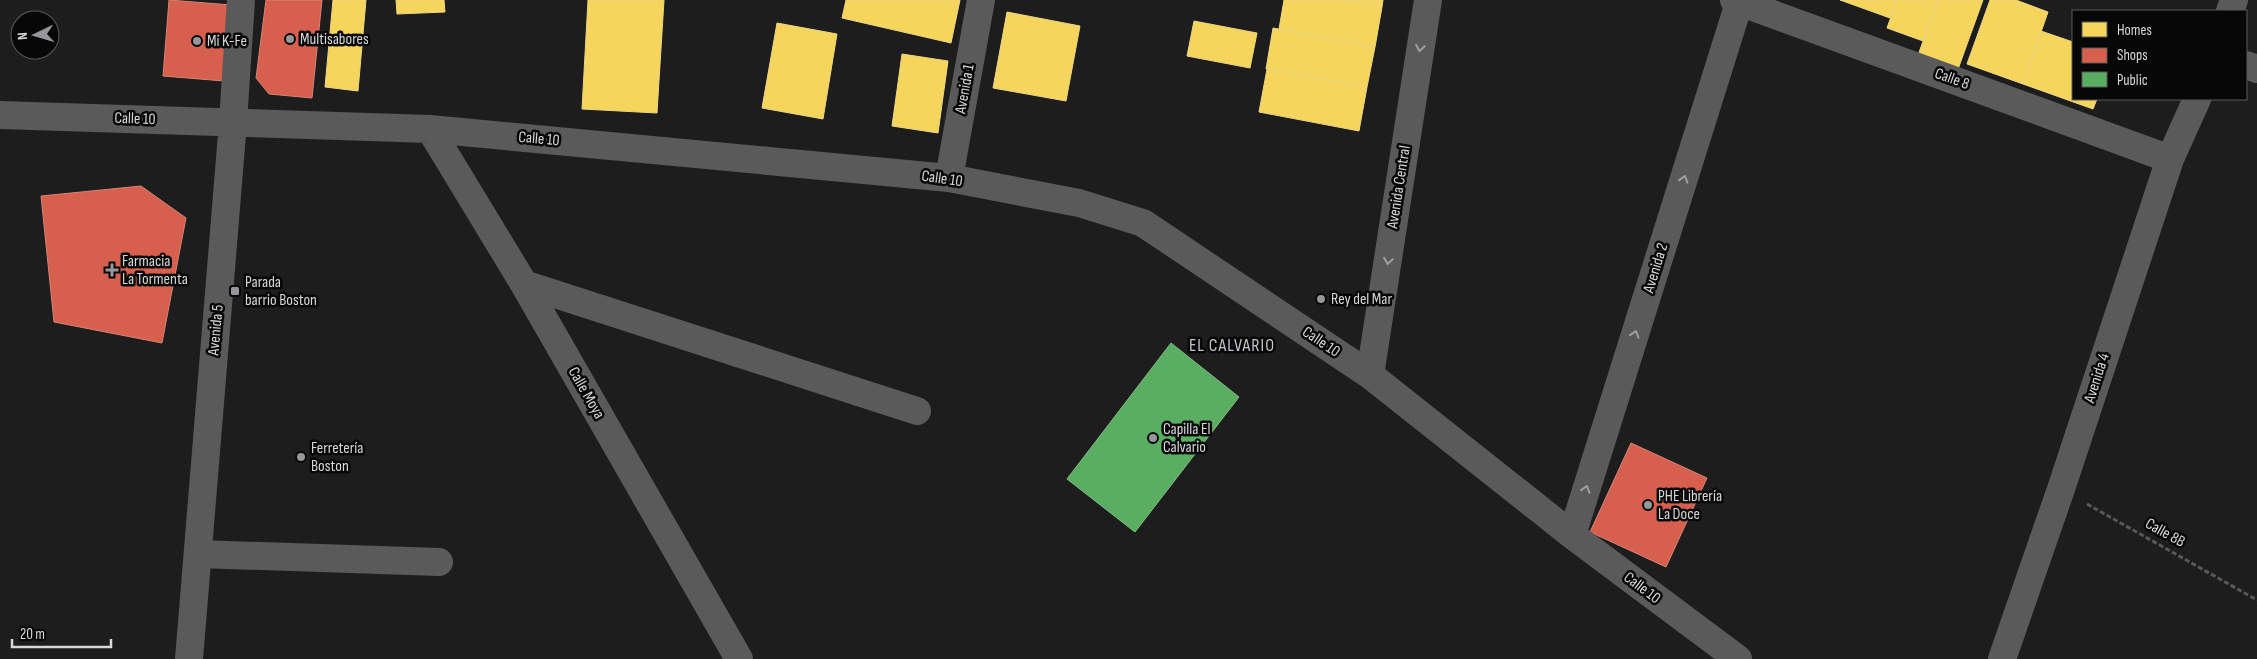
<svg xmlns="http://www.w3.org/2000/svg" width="2257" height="659" viewBox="0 0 2257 659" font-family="'Sofia Sans Condensed',sans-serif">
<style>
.homes{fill:#f6d55c;stroke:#edd682}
.shops{fill:#d6604d;stroke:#d68477}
.public{fill:#5aae61;stroke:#80bb85}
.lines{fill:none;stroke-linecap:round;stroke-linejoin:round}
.path{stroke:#58585a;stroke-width:3;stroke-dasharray:5 2.5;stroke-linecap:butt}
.minor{stroke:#5a5a5b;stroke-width:28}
.oneway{stroke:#9f9fa1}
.poi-dot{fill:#969798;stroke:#070708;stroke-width:2}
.labels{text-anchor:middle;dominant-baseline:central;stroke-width:5;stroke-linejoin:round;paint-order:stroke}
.poi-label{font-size:16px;fill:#d7d8da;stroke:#070708;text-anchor:start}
.street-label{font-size:16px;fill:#d7d8da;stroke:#070708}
.neighbourhood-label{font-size:18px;letter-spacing:1px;fill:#c4c5c9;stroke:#070708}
</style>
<rect width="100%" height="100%" fill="#1d1d1e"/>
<path class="homes" d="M333 0H366L358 91 325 87Z
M396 0H444L445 12 397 14Z
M588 0H664L657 113 582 109Z
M846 0H960L951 43 842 18Z
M1284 0H1344L1382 7 1375 47 1279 29Z
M1344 0H1383L1382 7Z
M1840 0H1897L1890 18Z
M1897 0H1938L1923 41 1887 28Z
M1938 0H1983L1957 72 1917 58Z
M1990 0H2016L2048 12 2023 84 1967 64Z
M1007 12 1080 26 1066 101 993 88Z
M1194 21 1257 33 1250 68 1187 56Z
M777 23 837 34 823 119 762 108Z
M1273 28 1375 47 1367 87 1266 69Z
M2041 31 2073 42V99H2097L2093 109 2023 84Z
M902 54 948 61 938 133 892 126Z
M1267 69 1367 87 1359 131 1259 112Z"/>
<path class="shops" d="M169 0 231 5 224 81 163 76Z
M266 0H322L312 98 269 94 256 78Z
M141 186 186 218 162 343 54 322 41 196Z
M1631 443 1707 478 1666 567 1590 532Z"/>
<path class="public" d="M1171 343 1239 397 1135 532 1067 479Z"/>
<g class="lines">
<path class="path" d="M2087 504 2257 600"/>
<path class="minor" d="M1734 0 2170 159
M2230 11 2234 0
M2246 65 2257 69
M0 115 430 129 949 178 1079 203 1143 223 1370 375 1572 535 1738 659
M430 129 524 284 739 659
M949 178 981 0
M524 284 917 411
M1370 375 1428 0
M1572 535 1740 0
M198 554 439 562
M189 659 233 122 241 0
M2002 659 2061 489 2170 159 2197 99"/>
</g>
<defs><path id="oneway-chevron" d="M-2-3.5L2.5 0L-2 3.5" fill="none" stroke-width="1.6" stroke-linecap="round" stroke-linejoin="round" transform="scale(1.25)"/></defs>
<g class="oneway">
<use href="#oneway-chevron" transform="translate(1420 48) rotate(99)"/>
<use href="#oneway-chevron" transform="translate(1684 179) rotate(-73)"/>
<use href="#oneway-chevron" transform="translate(1388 261) rotate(99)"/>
<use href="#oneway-chevron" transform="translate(1635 334) rotate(-73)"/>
<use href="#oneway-chevron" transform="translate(1586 489) rotate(-73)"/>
</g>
<g class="poi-dot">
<circle cx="290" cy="39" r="5"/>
<circle cx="197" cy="41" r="5"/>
<path d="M109.5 262.5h5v5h5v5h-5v5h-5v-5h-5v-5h5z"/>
<rect x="230" y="286" width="10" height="10" rx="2.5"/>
<circle cx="1321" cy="299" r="5"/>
<circle cx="1153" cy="438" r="5"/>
<circle cx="301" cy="457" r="5"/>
<circle cx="1648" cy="505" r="5"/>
</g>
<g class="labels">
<g class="poi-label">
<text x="300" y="39">Multisabores</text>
<text x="207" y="41">Mi K-Fe</text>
<text x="122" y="261">Farmacia<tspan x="122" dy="18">La Tormenta</tspan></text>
<text x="245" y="282">Parada<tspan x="245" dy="18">barrio Boston</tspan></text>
<text x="1331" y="299">Rey del Mar</text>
<text x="1163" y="429">Capilla El<tspan x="1163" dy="18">Calvario</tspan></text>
<text x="311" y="448">Ferretería<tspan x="311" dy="18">Boston</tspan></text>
<text x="1658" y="496">PHE Librería<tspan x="1658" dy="18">La Doce</tspan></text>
</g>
<g class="street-label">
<text transform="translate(1952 79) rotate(20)">Calle 8</text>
<text transform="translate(965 89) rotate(-80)">Avenida 1</text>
<text transform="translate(135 119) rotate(2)">Calle 10</text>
<text transform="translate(539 139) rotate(5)">Calle 10</text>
<text transform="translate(942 179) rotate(8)">Calle 10</text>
<text transform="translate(1399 187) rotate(-81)">Avenida Central</text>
<text transform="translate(1656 268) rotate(-73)">Avenida 2</text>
<text transform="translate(216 330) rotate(-85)">Avenida 5</text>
<text transform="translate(1321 342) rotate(34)">Calle 10</text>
<text transform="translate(2097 378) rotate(-72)">Avenida 4</text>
<text transform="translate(586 393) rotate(60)">Calle Moya</text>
<text transform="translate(2165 533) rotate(29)">Calle 8B</text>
<text transform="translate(1642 588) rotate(37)">Calle 10</text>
</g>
<g class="neighbourhood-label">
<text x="1232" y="345">EL CALVARIO</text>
</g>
</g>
<rect x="2072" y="10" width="175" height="90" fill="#070708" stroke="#5a5b5c"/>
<rect x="2082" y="22" width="25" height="15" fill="#f6d55c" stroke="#5a5b5c"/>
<text x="2117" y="35" font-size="15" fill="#d7d8da">Homes</text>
<rect x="2082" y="48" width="25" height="15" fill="#d6604d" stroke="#5a5b5c"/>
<text x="2117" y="60" font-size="15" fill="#d7d8da">Shops</text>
<rect x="2082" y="72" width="25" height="15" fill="#5aae61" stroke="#5a5b5c"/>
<text x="2117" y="85" font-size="15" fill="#d7d8da">Public</text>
<g transform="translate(35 35) rotate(265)"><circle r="24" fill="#070708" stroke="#5a5b5c"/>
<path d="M0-4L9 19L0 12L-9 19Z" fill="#969798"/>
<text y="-8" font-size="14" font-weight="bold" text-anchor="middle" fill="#d7d8da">N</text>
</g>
<path d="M12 639v8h99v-8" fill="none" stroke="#d7d8da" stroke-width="2.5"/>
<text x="20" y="639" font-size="15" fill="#d7d8da" stroke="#070708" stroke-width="4" paint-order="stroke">20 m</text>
</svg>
